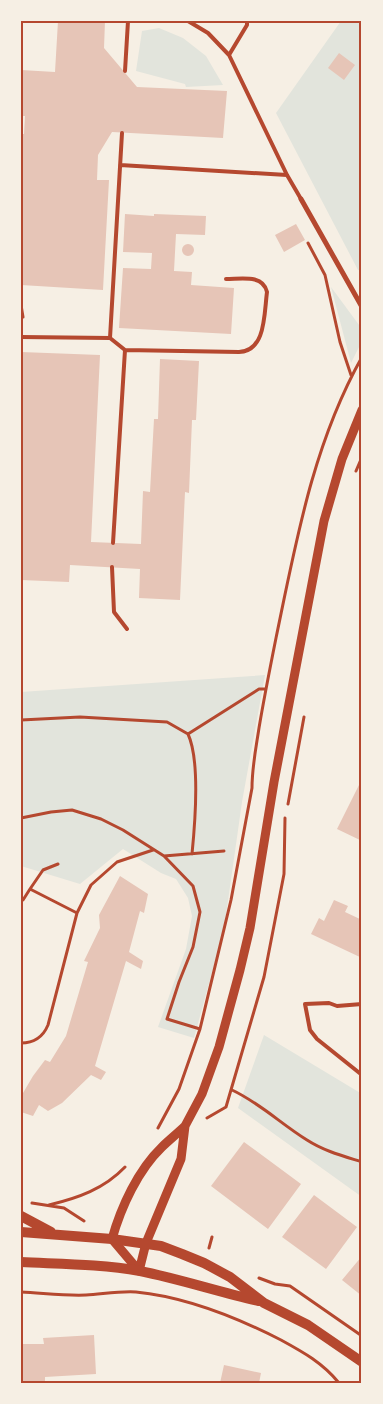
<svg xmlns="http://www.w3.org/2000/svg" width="383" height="1404" viewBox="0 0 383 1404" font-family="Roboto,sans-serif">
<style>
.green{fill:#e2e4dc}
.building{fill:#e6c5b7}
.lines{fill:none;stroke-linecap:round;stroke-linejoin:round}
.path{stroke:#b5482f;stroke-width:3}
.service{stroke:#b5482f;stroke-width:4}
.minor{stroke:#b5482f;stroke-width:5}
.tertiary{stroke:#b5482f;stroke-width:9}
.secondary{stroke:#b5482f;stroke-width:10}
.neatline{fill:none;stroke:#b5482f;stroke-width:2}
</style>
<rect width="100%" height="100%" fill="#f6efe4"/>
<path class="green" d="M341 21H362V271L358 270 276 113Z
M159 28 183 38 206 56 223 85 186 87 185 84 136 71 142 31Z
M331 287 362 329V341L351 363Z
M265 675 242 802 224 929 194 1038 158 1027 186 949 192 916 188 898 176 879 161 873 123 849 80 884 21 866V692Z
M264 1035 362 1094V1197L238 1108Z"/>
<path class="building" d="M58 21H105L104 48 137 87 227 91 223 138 112 132 98 155 97 180H109L103 290 21 285V134H24L25 116H21V70L55 72Z
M339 53 355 65 344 80 328 68Z
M125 214 154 216V214L206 216 205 235 176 234 174 271 192 272 191 285 234 288 231 334 119 328 123 268 151 269 152 253 123 252Z
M296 224 305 240 284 252 275 235Z
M182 250a6 6 0 1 1 12 0a6 6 0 1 1-12 0Z
M21 352 100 355 91 542 141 544 143 491 150 492 154 419H158L160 359 199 361 196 420H192L189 493 185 492 180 600 139 598 140 569 70 565 69 582 21 580Z
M362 779V841L337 829Z
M120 876 148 894 144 913 140 911 129 952 143 961 141 969 126 961 95 1066 106 1072 101 1080 91 1075 62 1103 48 1111 39 1105 33 1116 21 1112V1092L23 1093 33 1076 45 1060 50 1062 66 1036 88 962 84 961 100 928 99 915Z
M334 900 348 906 345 912 362 920V958L311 934 319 918 324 921Z
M244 1142 301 1184 268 1229 211 1186Z
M314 1195 357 1227 326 1269 282 1237Z
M362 1256V1296L342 1280Z
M94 1335 96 1374 45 1377V1383H21V1344H44L43 1338Z
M224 1365 261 1373 259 1383H220Z"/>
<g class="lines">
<path class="path" d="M308 243 325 275 340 342 351 375
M21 244V248
M21 305 23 317
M356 471 362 457
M21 720 80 717 167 722 188 734 259 689H265
M188 734C200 760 195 824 192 854
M288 804 304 717
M21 818 51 812 72 810 101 819 123 830 164 856 224 851
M164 856 193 886 200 912 193 947 179 982 167 1019 200 1029
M30 889 43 870 58 864
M23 900 30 889 77 913
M21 1043C34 1043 43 1037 48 1025L77 913 91 885 117 862 153 850
M232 1090C260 1103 281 1124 307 1140 324 1151 343 1156 362 1162
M207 1118 226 1107 264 977 284 874 285 818
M158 1128 179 1089 200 1029 231 900 252 788C252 767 256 748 259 728 264 698 270 668 276 638 296 542 313 444 362 357
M32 1203 64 1208 84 1221
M49 1205C78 1198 104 1189 125 1167
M209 1248 212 1237
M259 1278 275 1284 290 1286 362 1336
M21 1292C43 1293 65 1296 86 1295 103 1294 119 1291 136 1292 187 1297 236 1317 281 1340 303 1352 323 1363 339 1383"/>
<path class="service" d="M188 21 208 33 229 55
M247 21V25L229 55 287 175 301 199
M125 71 128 21
M120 165 287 175
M21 337 110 338 125 350 113 543
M110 338 122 133
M125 350 239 352C266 351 264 314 267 292 263 274 241 279 226 279
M112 567 114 612 127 629
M362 1004 337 1006 329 1003 305 1004 310 1030 317 1039 362 1075"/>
<path class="minor" d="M301 199 362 307"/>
<path class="tertiary" d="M139 1271 146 1243 181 1159 185 1126 202 1094 219 1047 240 970 250 928 274 782 324 521 342 459 362 410
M139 1271 112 1239C121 1207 138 1170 162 1147 169 1140 178 1133 185 1126"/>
<path class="secondary" d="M21 1216 51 1232
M21 1232 112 1239 161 1246 182 1254 204 1263 230 1277 264 1303 308 1325 362 1362
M21 1262C61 1264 101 1264 140 1271 180 1279 219 1292 259 1301"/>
</g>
<rect width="383" height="1404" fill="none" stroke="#f6efe4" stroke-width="45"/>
<rect x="22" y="22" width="338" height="1360" class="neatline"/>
</svg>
